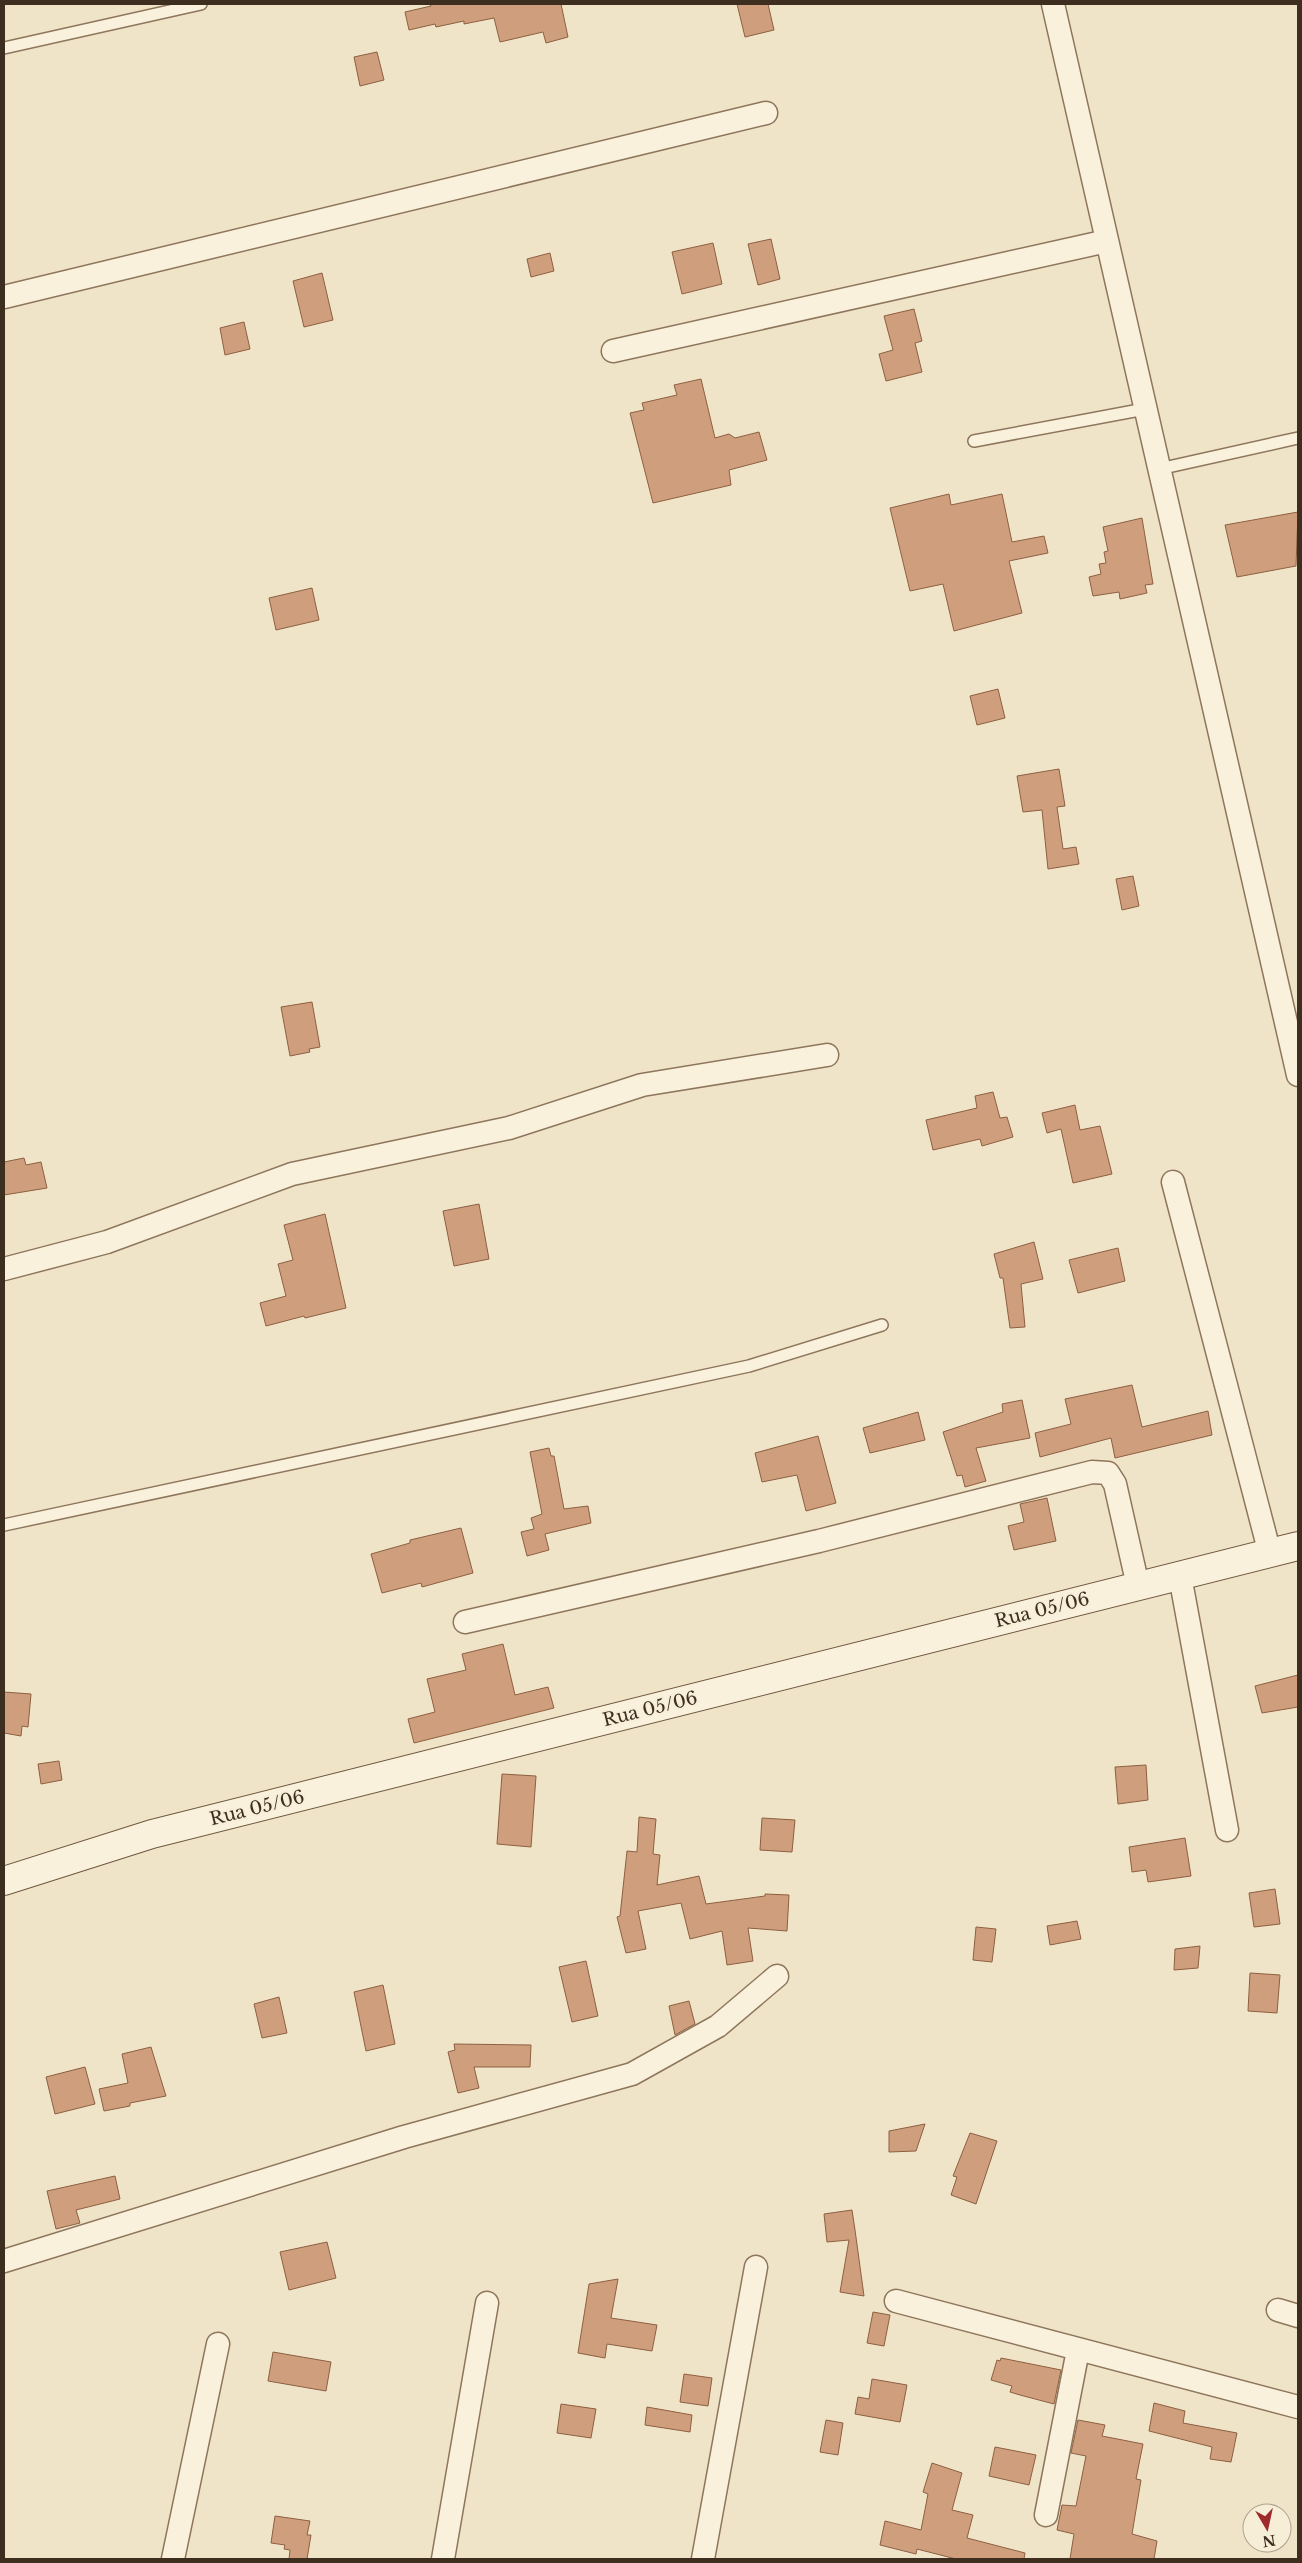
<svg xmlns="http://www.w3.org/2000/svg" width="1302" height="2563" viewBox="0 0 1302 2563" font-family="'Libre Baskerville',serif">
<style>
.building{fill:#cf9f7d;stroke:#8d5f41}
.lines{fill:none;stroke-linecap:round;stroke-linejoin:round}
.lane-casing{stroke:#8d765c;stroke-width:14}
.street-casing{stroke:#8d765c;stroke-width:25}
.secondary-casing{stroke:#6f573f;stroke-width:30}
.lane{stroke:#faf1dc;stroke-width:11}
.street{stroke:#faf1dc;stroke-width:22}
.secondary{stroke:#faf1dc;stroke-width:28}
.labels{text-anchor:middle;dominant-baseline:central;stroke-width:4;stroke-linejoin:round;paint-order:stroke}
.street-label{font-size:18px;fill:#3d2e20;stroke:#f7eed8}
</style>
<rect width="100%" height="100%" fill="#f0e4c8"/>
<path class="building" d="M430 4H561L568 37 546 43 543 32 500 42 494 18 464 24V21L436 27 435 24 409 30 405 12 431 6Z
M737 4H768L774 30 745 37Z
M377 52 384 80 360 86 354 57Z
M771 239 780 279 758 285 748 244Z
M713 243 722 284 682 294 672 252Z
M550 253 554 271 531 277 527 259Z
M322 273 333 320 304 327 293 281Z
M914 309 922 341 915 343 922 372 886 381 879 354 893 350 884 316Z
M244 322 250 349 225 355 220 328Z
M701 379 715 438 729 434 735 438 759 432 767 460 729 470 731 485 653 503 630 413 644 410 642 403 677 395 674 385Z
M949 494 951 505 1002 494 1012 542 1044 536 1048 553 1009 561 1022 613 954 631 943 584 910 591 890 508Z
M1298 512 1296 566 1237 577 1225 525Z
M1142 518 1153 584 1145 585 1147 593 1120 599 1119 592 1093 596 1089 577 1101 574 1099 564 1106 563 1104 552 1108 551 1103 527Z
M312 588 319 620 276 630 269 598Z
M998 689 1005 718 977 725 970 696Z
M1059 769 1065 806 1057 807 1063 849 1076 847 1079 864 1048 869 1042 810 1023 812 1017 776Z
M1133 876 1139 906 1122 910 1116 879Z
M312 1002 320 1047 309 1049 310 1052 290 1056 281 1007Z
M993 1092 1000 1118 1007 1117 1013 1137 982 1146 980 1139 933 1150 926 1120 977 1108 975 1096Z
M1075 1105 1080 1130 1100 1126 1112 1174 1073 1183 1061 1129 1047 1133 1042 1113Z
M24 1158 26 1165 41 1162 47 1188 4 1195V1162Z
M479 1204 489 1259 454 1266 443 1211Z
M325 1214 346 1308 305 1318 304 1316 266 1326 260 1303 286 1296 278 1264 293 1260 284 1225Z
M1034 1242 1043 1279 1021 1284 1025 1327 1010 1328 1003 1278H1000L994 1254Z
M1118 1248 1125 1281 1078 1293 1069 1260Z
M1132 1385 1142 1427 1208 1411 1212 1435 1115 1458 1111 1438 1040 1457 1035 1433 1071 1424 1065 1399Z
M1022 1400 1030 1438 976 1448 986 1481 965 1487 962 1475 957 1476 943 1432 1003 1412 1002 1404Z
M918 1412 925 1440 870 1453 863 1428Z
M818 1436 836 1503 806 1511 797 1475 762 1482 755 1453Z
M549 1448 551 1456H554L564 1509 588 1506 591 1523 545 1534 549 1550 527 1556 521 1532 534 1529 531 1518 542 1514 530 1452Z
M1047 1498 1056 1541 1014 1550 1008 1526 1024 1522 1020 1504Z
M461 1528 473 1573 422 1587 421 1583 382 1593 371 1554 410 1543V1540Z
M503 1644 515 1695 548 1687 554 1708 414 1743 408 1719 435 1712 427 1679 466 1670 462 1654Z
M1298 1675V1707L1262 1713 1255 1686Z
M4 1692 31 1694 28 1727 22 1726 21 1736 4 1733Z
M59 1761 62 1780 41 1784 38 1764Z
M1146 1765 1148 1800 1118 1804 1115 1767Z
M502 1774 536 1776 531 1847 497 1844Z
M639 1817 656 1819 653 1854 660 1855 657 1885 699 1876 706 1904 765 1896V1894L789 1895 787 1931 748 1928 753 1961 727 1965 722 1931 690 1939 681 1903 638 1911 646 1949 626 1953 617 1917 620 1916 627 1851 637 1852Z
M762 1818 795 1820 792 1852 760 1850Z
M1185 1838 1191 1876 1148 1882 1146 1870 1132 1872 1129 1847Z
M1275 1889 1280 1924 1254 1927 1249 1893Z
M1077 1921 1081 1939 1050 1945 1047 1926Z
M976 1927 996 1929 992 1962 973 1960Z
M1200 1946 1198 1968 1174 1970 1175 1949Z
M586 1961 598 2016 572 2022 559 1967Z
M1250 1973 1280 1975 1277 2013 1248 2011Z
M383 1985 395 2044 366 2051 354 1992Z
M279 1997 287 2033 262 2038 254 2004Z
M689 2001 695 2024 675 2035 669 2006Z
M454 2044 531 2045 530 2067H474L479 2088 458 2093 448 2052 455 2050Z
M151 2047 166 2096 130 2103V2106L104 2111 99 2089 128 2083 122 2054Z
M85 2067 95 2104 55 2114 46 2077Z
M925 2124 916 2151 889 2152V2131Z
M970 2133 997 2141 976 2204 951 2195 957 2177 953 2176Z
M115 2176 120 2199 76 2210 80 2223 56 2229 47 2191Z
M852 2210 855 2230 864 2296 840 2292 849 2240 827 2242 824 2214Z
M327 2242 336 2278 289 2290 280 2252Z
M618 2279 611 2318 657 2325 652 2351 607 2344 605 2358 578 2353 589 2284Z
M873 2312 890 2315 884 2346 867 2343Z
M273 2352 331 2362 326 2391 268 2381Z
M1001 2358 1061 2370 1054 2404 1020 2395 1010 2392 1012 2386 991 2380 997 2360 1000 2361Z
M684 2374 712 2378 708 2406 680 2402Z
M872 2379 907 2385 900 2422 855 2414 858 2397 869 2399Z
M1154 2403 1185 2411 1183 2423 1237 2433 1231 2462 1210 2459 1212 2447 1149 2431Z
M561 2404 596 2409 591 2438 557 2433Z
M647 2407 692 2415 690 2432 645 2425Z
M826 2420 843 2423 838 2455 820 2452Z
M1078 2420 1105 2425 1102 2436 1143 2444 1136 2479 1141 2480 1132 2534 1157 2541 1154 2559H1070L1074 2534 1057 2530 1062 2505 1076 2506 1086 2456 1071 2453Z
M995 2447 1036 2455 1029 2485 989 2476Z
M932 2463 962 2473 952 2510 973 2515 967 2538 1025 2553 1024 2559H956L917 2549 916 2554 880 2545 885 2521 921 2530 928 2494 923 2492Z
M275 2516 310 2521 307 2535H311L307 2559H289L290 2550 284 2549 285 2545 271 2543Z"/>
<g class="lines">
<g class="lane-casing">
<path id="lane" d="M4 48 201 4
M974 441 1145 409
M1159 469 1298 438
M4 1525 749 1366 882 1325"/>
</g>
<g class="street-casing">
<path id="street" d="M1053 4 1298 1075
M4 297 766 113
M613 351 1107 241
M1173 1182 1270 1554
M4 1269 107 1242 292 1174 509 1128 642 1085 827 1055
M1180 1576 1227 1830
M465 1622 819 1541 1092 1472 1108 1473 1115 1484 1138 1586
M4 2261 404 2137 632 2074 718 2026 777 1976
M896 2301 1298 2407
M1278 2310 1298 2316
M1046 2515 1078 2350
M173 2559 218 2344
M443 2559 487 2303
M703 2559 756 2267"/>
</g>
<g class="secondary-casing">
<path id="secondary" d="M4 1881 152 1834 1298 1546"/>
</g>
<use href="#lane" class="lane"/>
<use href="#street" class="street"/>
<use href="#secondary" class="secondary"/>
</g>
<g class="labels">
<g class="street-label">
<text transform="translate(1042 1610) rotate(-14)">Rua 05/06</text>
<text transform="translate(650 1709) rotate(-14)">Rua 05/06</text>
<text transform="translate(257 1808) rotate(-14)">Rua 05/06</text>
</g>
</g>
<rect width="1302" height="2563" fill="none" stroke="#3d2e20" stroke-width="10"/>
<g transform="translate(1267 2528) rotate(171)"><circle r="24" fill="#f7eed8" stroke="#ada18e"/>
<path d="M0-4L9 19L0 12L-9 19Z" fill="#9e2a2b"/>
<text y="-8" font-size="14" font-weight="bold" text-anchor="middle" fill="#3d2e20">N</text>
</g>
</svg>
